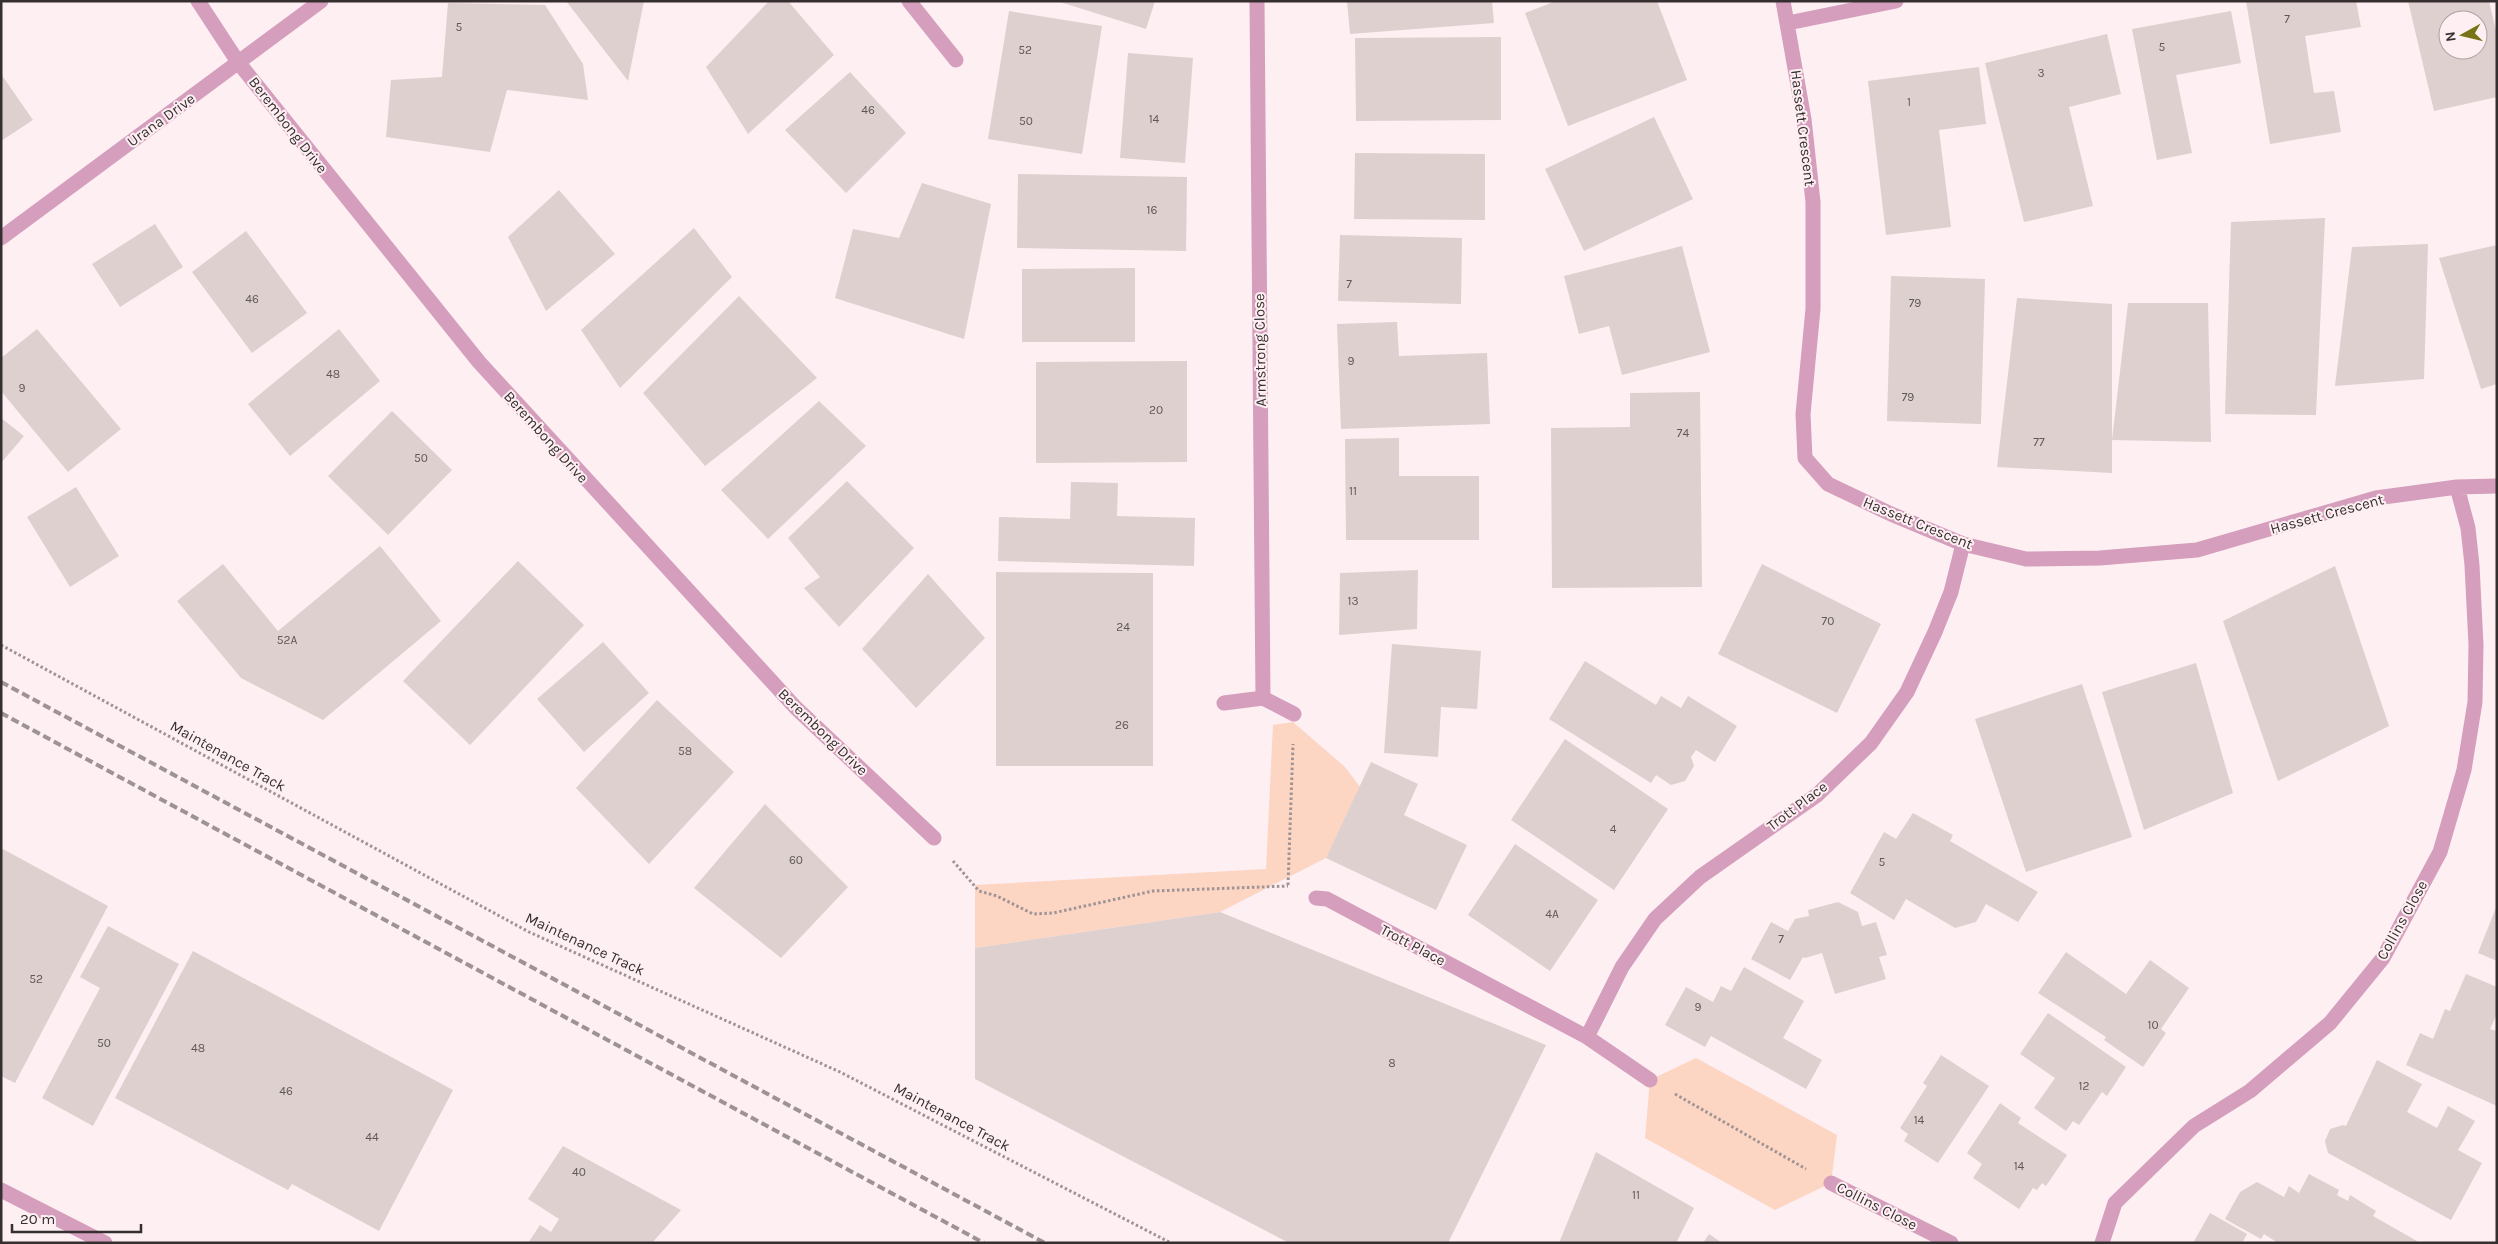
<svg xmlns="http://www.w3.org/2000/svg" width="2498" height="1244" viewBox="0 0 2498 1244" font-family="Karla,sans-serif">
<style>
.green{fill:#fcd5c3}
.building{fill:#ded0ce;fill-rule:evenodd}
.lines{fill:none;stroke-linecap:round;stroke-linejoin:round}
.path{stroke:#9e9395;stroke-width:3;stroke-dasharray:2.5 2.5;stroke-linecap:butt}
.street{stroke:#d49ebc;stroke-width:15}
.rail{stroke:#9d9294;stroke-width:4;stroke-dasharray:8 4;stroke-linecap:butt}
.labels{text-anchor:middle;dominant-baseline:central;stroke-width:4;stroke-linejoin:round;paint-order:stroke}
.number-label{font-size:12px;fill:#5f5758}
.street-label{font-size:15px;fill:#352f30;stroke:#feeff2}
</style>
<rect width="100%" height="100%" fill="#feeff2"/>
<path class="green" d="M1293 722 1345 767 1360 787 1326 858 1220 912 975 948V885L1266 869 1273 725Z
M1696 1058 1837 1135 1831 1183 1775 1210 1645 1138 1650 1080Z"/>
<path class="building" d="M566 1H644L628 81Z
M769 1H788L834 55 748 134 706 67Z
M1057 1H1155L1146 29Z
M1347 1H1492L1494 23 1350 34Z
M1556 1H1657L1687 80 1568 126 1525 13Z
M2246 1H2356L2361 27 2305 36 2314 93 2334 91 2341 132 2270 144Z
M2408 1H2489L2497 35V97L2434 111ZM2448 20H2478V50H2448Z
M448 3 545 5 583 64 588 100 507 90 490 152 386 137 391 80 442 77Z
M1009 11 1102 26 1082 154 988 139Z
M2231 11 2241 63 2176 75 2192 153 2157 160 2132 29Z
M2107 34 2121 94 2069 107 2093 206 2024 222 1985 63Z
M1501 37V120L1356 121 1355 38Z
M1128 53 1193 58 1185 163 1120 158Z
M1979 67 1986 124 1939 130 1951 227 1886 235 1868 81Z
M850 72 906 133 846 193 785 130Z
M1 74 33 120 1 141Z
M1654 117 1693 199 1584 251 1545 169Z
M1355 153 1485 154V220L1354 219Z
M1018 174 1187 177 1186 251 1017 248Z
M922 183 991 204 964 339 835 298 853 229 899 238Z
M559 190 615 254 546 311 508 237Z
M2325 218 2316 415 2225 414 2231 222Z
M155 224 183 267 120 307 92 264Z
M694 228 732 277 620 388 581 330Z
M246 231 307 313 252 353 192 272Z
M1340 235 1462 238 1461 304 1338 301Z
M2428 244 2424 379 2335 386 2352 247Z
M2497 245V384L2481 389 2439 258Z
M1682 246 1710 352 1622 375 1609 326 1579 334 1564 276Z
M1135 268V342H1022V269Z
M1891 276 1985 279 1981 424 1887 421Z
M739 296 817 378 705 466 643 393Z
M2017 298 2112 304V440L2128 303H2208L2211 442 2112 440V473L1997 467Z
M1397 322 1399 356 1487 353 1490 424 1341 429 1337 324Z
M37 329 121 429 68 472 1 391V358Z
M339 329 380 381 290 456 248 404Z
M1187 361V462L1036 463V362Z
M1700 392 1702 587 1552 588 1551 428 1630 427V393Z
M819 401 866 446 768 539 721 490Z
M392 411 452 470 388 535 328 476Z
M1 418 24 436 1 463Z
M1399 438V476H1479V540H1346L1345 439Z
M847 481 914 548 839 627 804 588 820 577 788 538Z
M1071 482 1118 483 1117 516 1195 518 1194 566 998 561 999 517 1070 519Z
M76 487 119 556 70 587 27 517Z
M380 546 441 621 323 720 241 678 177 601 223 564 278 631Z
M518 561 584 625 470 745 403 681Z
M1762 564 1881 624 1837 713 1718 654Z
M2335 566 2389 726 2278 781 2223 621Z
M1418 570 1417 629 1339 635 1340 573Z
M996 572 1153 573V766H996Z
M928 574 985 638 916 708 862 649Z
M603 642 649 693 584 752 537 699Z
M1392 644 1481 651 1477 709 1441 707 1438 757 1384 753Z
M1585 661 1656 705 1661 696 1681 708 1688 696 1737 726 1715 762 1696 750 1691 757 1694 766 1685 781 1671 785 1656 775 1651 783 1549 719Z
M2196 663 2233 793 2144 830 2102 692Z
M2082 684 2132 837 2026 872 1975 719Z
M657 700 734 772 649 864 576 788Z
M1565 739 1668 809 1614 890 1511 820Z
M1371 762 1418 784 1404 815 1467 845 1436 910 1326 858Z
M765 804 848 887 781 958 694 888Z
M1913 813 1953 835 1950 841 2038 892 2018 922 1986 904 1976 922 1955 928 1906 899 1894 920 1850 893 1884 832 1896 839Z
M1515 844 1598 900 1550 971 1468 915Z
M1 848 108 906 15 1083 1 1076Z
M1838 902 1858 912 1862 926 1876 922 1887 955 1879 957 1886 979 1835 994 1822 953 1805 958 1803 957 1790 980 1751 959 1771 922 1788 931 1795 919 1809 916 1808 910Z
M2497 905V961L2478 953Z
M1220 912 1546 1045 1448 1243H1289L975 1079V948Z
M108 926 179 964 93 1126 42 1098 100 988 80 977Z
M193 951 453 1090 379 1231 292 1184 288 1190 115 1098Z
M2066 952 2126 994 2150 960 2189 988 2161 1029 2166 1033 2143 1067 2104 1040 2106 1037 2038 993Z
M1744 967 1804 1001 1783 1038 1822 1060 1806 1089 1711 1036 1705 1047 1665 1025 1686 987 1713 1002 1721 986 1731 991Z
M2466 974 2497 987V1014L2490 1029 2497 1031V1106L2406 1065 2420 1033 2433 1039 2445 1009 2450 1011Z
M2048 1013 2126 1067 2107 1096 2102 1092 2079 1125 2073 1121 2066 1131 2034 1108 2055 1078 2020 1054Z
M1941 1055 1989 1086 1938 1163 1904 1141 1908 1134 1900 1128 1927 1086 1923 1083Z
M2377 1060 2422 1084 2407 1112 2437 1128 2448 1106 2475 1121 2458 1150 2482 1163 2451 1220 2328 1153 2325 1141 2330 1129 2343 1125 2346 1126Z
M2000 1103 2021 1118 2018 1123 2067 1155 2046 1186 2042 1183 2037 1190 2033 1188 2019 1209 1973 1178 1982 1164 1967 1153Z
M563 1146 681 1210 652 1243H528L540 1225 551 1232 559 1219 528 1199Z
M1596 1152 1694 1208 1676 1243H1559Z
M2309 1174 2339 1190 2337 1195 2348 1201 2350 1195 2376 1211 2373 1216 2417 1241 2416 1243H2278L2264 1234 2261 1239 2225 1219 2240 1192 2257 1182 2284 1197 2289 1186 2299 1193Z
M2210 1213 2247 1234 2242 1243H2193Z
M1709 1234 1722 1243H1703Z"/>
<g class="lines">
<path class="path" d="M1 645 529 932 840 1072 1171 1243
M953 861 979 891 997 896 1033 914 1053 913 1153 891 1288 886
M1288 885 1293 744
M1675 1094 1806 1169"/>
<path class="street" d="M198 1 238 62 479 362 796 708 934 838
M909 1 956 60
M1257 1 1263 698
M1783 1 1804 119 1813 202V309L1803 414 1805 458 1828 484 1891 514 1963 544 2026 559 2100 558 2197 550 2376 498 2457 487 2497 486
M1788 23 1896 1
M1 238 321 1
M1224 703 1263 698 1294 714
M1316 898 1327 899 1587 1037 1650 1080
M1587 1037 1622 967 1655 919 1700 877 1817 795 1871 743 1907 692 1935 632 1951 592 1963 544
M1831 1183 1951 1243
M1 1190 105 1243
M2102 1243 2115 1203 2194 1126 2250 1091 2330 1023 2383 958 2440 852 2464 770 2475 702 2476 645 2472 565 2468 528 2457 487"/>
<path class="rail" d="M1 682 1045 1243
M1 713 984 1243"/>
</g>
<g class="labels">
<g class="number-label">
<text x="2287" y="19">7</text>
<text x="459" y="27">5</text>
<text x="2162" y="47">5</text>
<text x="1025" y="50">52</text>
<text x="2041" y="73">3</text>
<text x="1909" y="102">1</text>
<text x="868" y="110">46</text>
<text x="1154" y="119">14</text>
<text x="1026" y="121">50</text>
<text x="1152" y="210">16</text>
<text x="1349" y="284">7</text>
<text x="252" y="299">46</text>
<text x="1915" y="303">79</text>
<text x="1351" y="361">9</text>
<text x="333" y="374">48</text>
<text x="22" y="388">9</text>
<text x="1908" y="397">79</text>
<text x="1156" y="410">20</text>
<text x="1683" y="433">74</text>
<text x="2039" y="442">77</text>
<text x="421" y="458">50</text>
<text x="1353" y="491">11</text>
<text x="1353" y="601">13</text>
<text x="1828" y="621">70</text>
<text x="1123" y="627">24</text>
<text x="287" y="640">52A</text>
<text x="1122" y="725">26</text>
<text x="685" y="751">58</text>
<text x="1613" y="829">4</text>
<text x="796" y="860">60</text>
<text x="1882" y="862">5</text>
<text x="1552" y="914">4A</text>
<text x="1781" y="939">7</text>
<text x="36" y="979">52</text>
<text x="1698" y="1007">9</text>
<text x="2153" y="1025">10</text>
<text x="104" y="1043">50</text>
<text x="198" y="1048">48</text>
<text x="1392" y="1063">8</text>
<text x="2084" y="1086">12</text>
<text x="286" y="1091">46</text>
<text x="1919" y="1120">14</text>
<text x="372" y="1137">44</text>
<text x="2019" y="1166">14</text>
<text x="579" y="1172">40</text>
<text x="1636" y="1195">11</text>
</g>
<g class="street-label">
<text transform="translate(161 120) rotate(-36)">Urana Drive</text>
<text transform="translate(288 125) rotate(52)">Berembong Drive</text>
<text transform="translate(1803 128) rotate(83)">Hassett Crescent</text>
<text transform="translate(1260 350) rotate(-91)">Armstrong Close</text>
<text transform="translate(546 437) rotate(48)">Berembong Drive</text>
<text transform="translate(2327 514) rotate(-15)">Hassett Crescent</text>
<text transform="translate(1918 523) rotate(22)">Hassett Crescent</text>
<text transform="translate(823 732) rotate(44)">Berembong Drive</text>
<text transform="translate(228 756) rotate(29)">Maintenance Track</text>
<text transform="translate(1797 806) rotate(-37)">Trott Place</text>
<text transform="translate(2402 920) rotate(-61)">Collins Close</text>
<text transform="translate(585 944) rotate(25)">Maintenance Track</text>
<text transform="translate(1413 945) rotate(28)">Trott Place</text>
<text transform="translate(952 1117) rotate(28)">Maintenance Track</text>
<text transform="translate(1877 1206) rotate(27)">Collins Close</text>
</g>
</g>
<rect width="2498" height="1244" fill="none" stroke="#352f30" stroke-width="5"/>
<g transform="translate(2463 35) rotate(262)"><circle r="24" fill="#feeff2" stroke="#aea2a4"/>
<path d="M0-4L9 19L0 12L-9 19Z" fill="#777316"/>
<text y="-8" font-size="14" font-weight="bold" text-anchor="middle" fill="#352f30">N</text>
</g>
<path d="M12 1224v8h129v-8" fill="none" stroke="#352f30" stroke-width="2.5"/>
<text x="20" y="1224" font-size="15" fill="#352f30" stroke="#feeff2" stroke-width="4" paint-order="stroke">20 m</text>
</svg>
